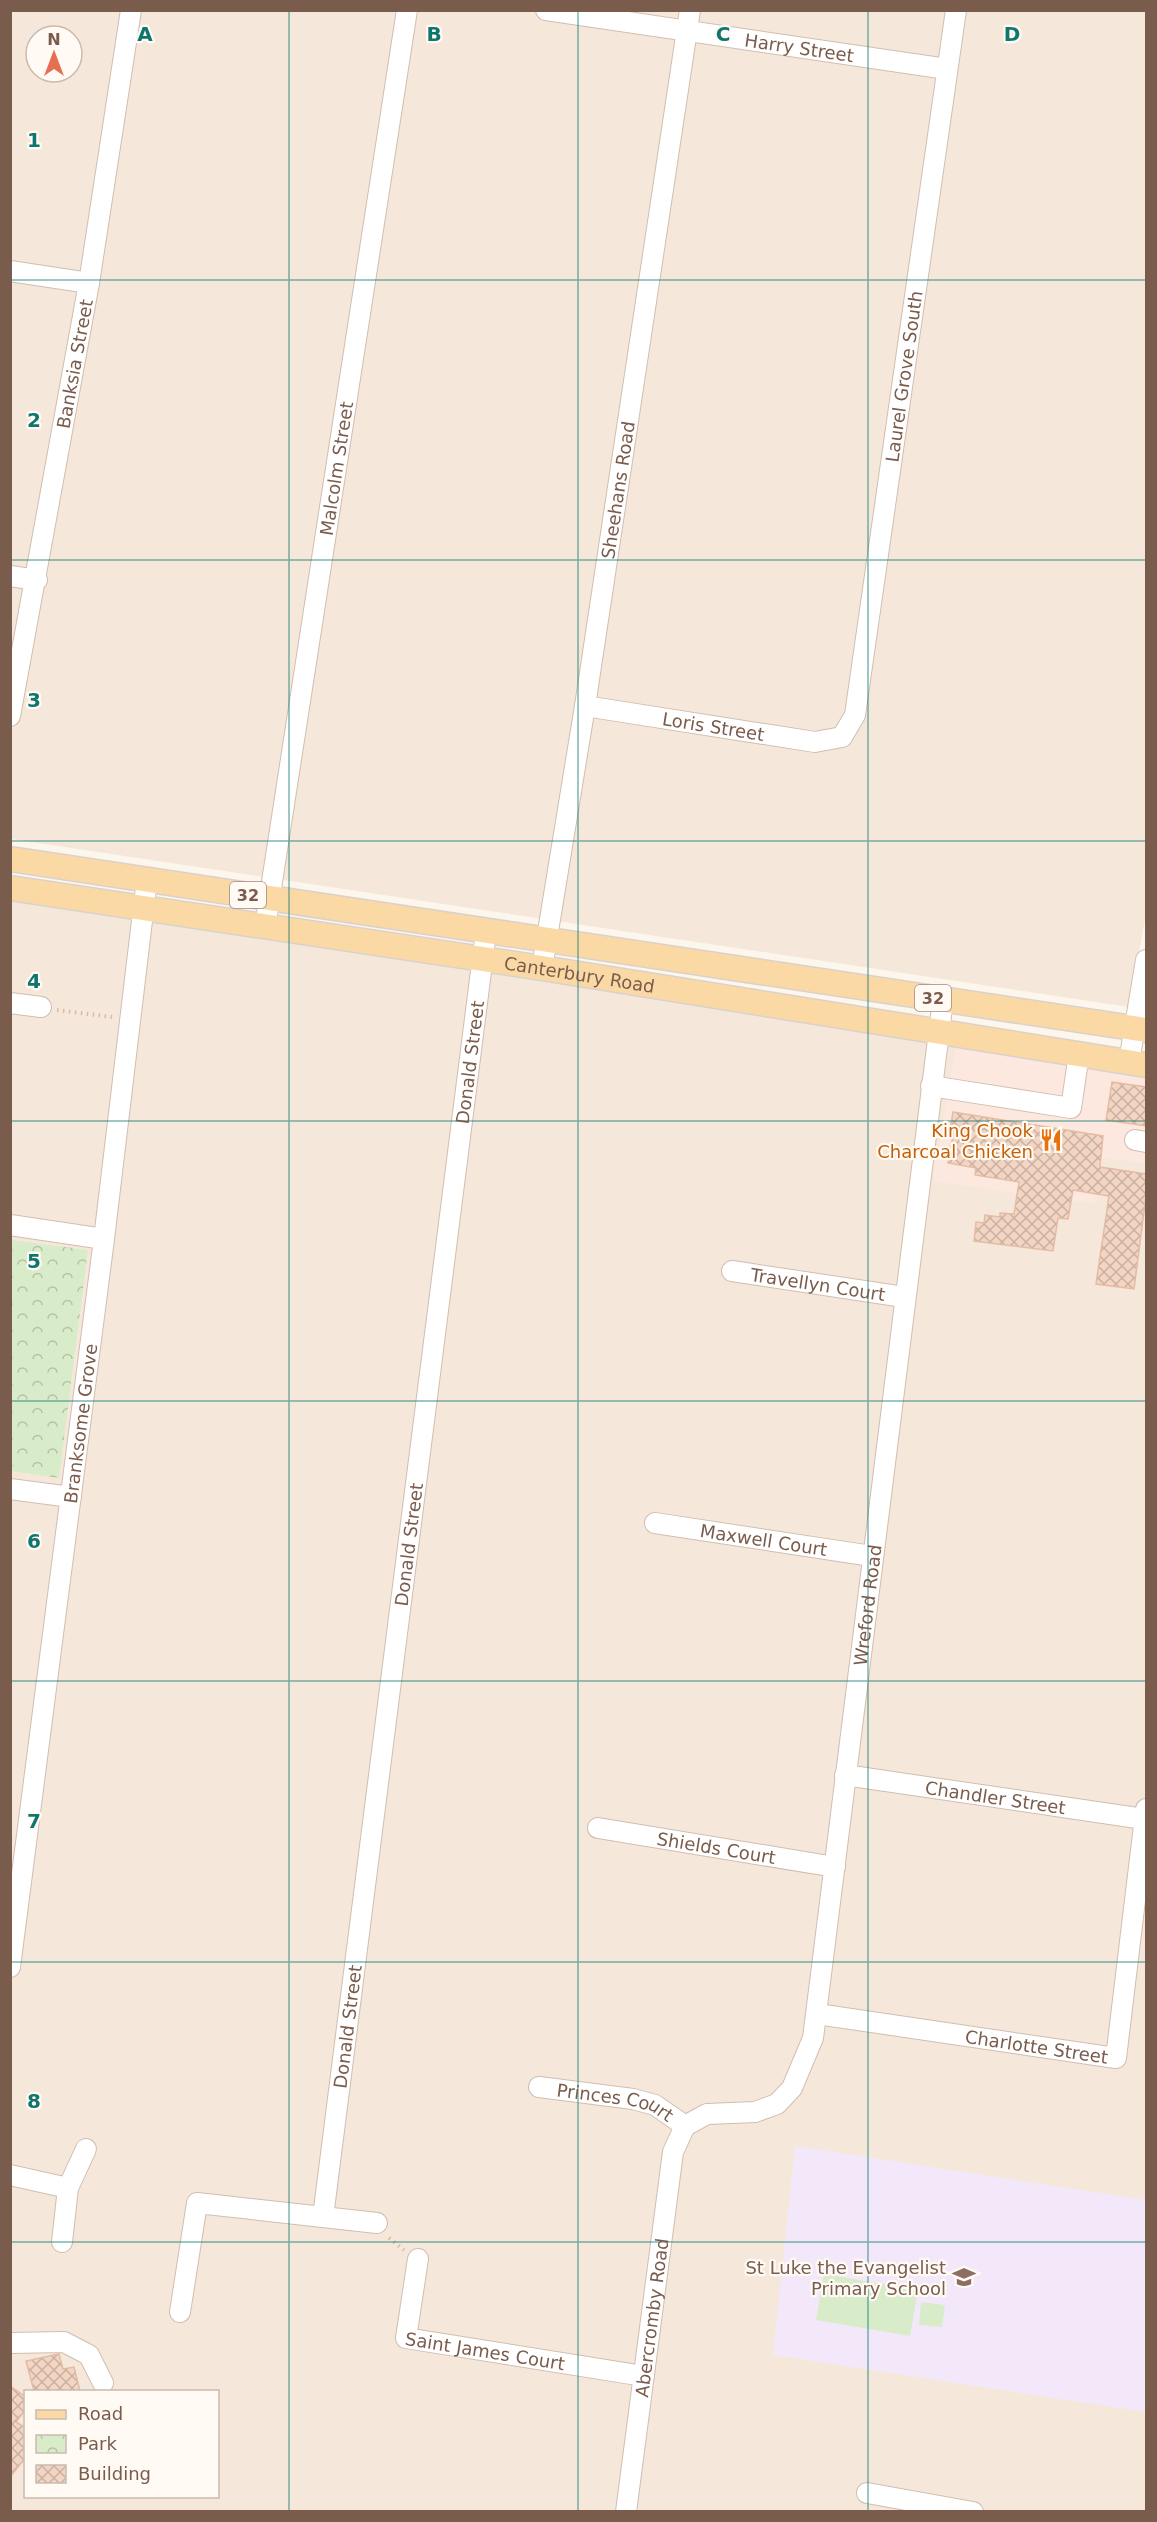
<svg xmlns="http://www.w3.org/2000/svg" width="1157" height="2522" viewBox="0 0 1157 2522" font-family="'DejaVu Sans',sans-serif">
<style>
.residential{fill:#f5e8da;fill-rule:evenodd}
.commercial{fill:#fde8e0}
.education{fill:#f3e8fa}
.park{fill:url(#park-crowns)}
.pitch{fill:#d8ecc9}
.building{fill:url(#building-cross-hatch);stroke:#e6bba3;stroke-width:1.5}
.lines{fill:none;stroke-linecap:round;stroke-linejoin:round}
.minor-casing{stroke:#d1beb0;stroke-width:22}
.major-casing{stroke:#dad1cd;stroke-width:27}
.path{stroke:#d9b8a5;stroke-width:4;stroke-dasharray:1.5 4.5;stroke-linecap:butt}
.minor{stroke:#fff;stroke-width:20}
.major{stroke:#fbd9a5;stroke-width:24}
.grid{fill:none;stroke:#0f766e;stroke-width:1.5;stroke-opacity:0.55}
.labels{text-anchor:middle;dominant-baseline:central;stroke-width:4.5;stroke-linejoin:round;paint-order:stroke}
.shield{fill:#fffaf3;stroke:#a28b7f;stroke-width:1.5}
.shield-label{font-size:16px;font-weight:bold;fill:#7a5c4d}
.street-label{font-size:18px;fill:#7a5c4d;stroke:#fffaf3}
.food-label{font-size:18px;fill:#c56008;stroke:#fffaf3;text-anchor:end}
.education-label{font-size:18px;fill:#785e54;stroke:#fffaf3;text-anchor:end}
.grid-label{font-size:20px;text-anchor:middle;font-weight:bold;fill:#0f766e;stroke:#fffaf3;stroke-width:4.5;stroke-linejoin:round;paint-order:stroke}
</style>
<defs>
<pattern id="park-crowns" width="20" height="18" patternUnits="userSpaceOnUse" patternTransform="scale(1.5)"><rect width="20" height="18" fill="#d8ecc9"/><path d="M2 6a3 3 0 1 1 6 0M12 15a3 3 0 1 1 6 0" fill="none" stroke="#b4c2a5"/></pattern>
<pattern id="building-cross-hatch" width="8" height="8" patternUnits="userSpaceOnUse" patternTransform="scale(1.5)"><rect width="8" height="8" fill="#f3d5c3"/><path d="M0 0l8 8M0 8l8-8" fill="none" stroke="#cab0a1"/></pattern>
</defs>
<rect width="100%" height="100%" fill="#fdf6ec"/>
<path class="residential" d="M10 11H1146V914L1129 1007 11 839ZM36 36H72V72H36Z
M10 901 956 1044 1096 1203 1103 1157 1146 1163V2511H11ZM26 2392H218V2496H26Z"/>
<path class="commercial" d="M956 1044 1146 1076V1163L1103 1157 1096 1204 933 1181Z"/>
<path class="education" d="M795 2146 1146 2200V2412L773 2355Z"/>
<path class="park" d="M11 1240 88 1250 59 1478 11 1471Z"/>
<path class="pitch" d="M824 2274 918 2290 910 2336 816 2320Z
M921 2302 945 2305 942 2327 919 2325Z"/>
<path class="building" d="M1112 1082 1146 1087V1126L1106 1120Z
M953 1112 1103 1136 1100 1167 1146 1174V1196L1134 1289 1096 1284 1109 1196 1073 1190 1068 1219 1058 1218 1053 1251 974 1241 976 1222 984 1223 985 1215 1000 1217V1213L1014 1214 1019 1182 975 1175 976 1168 948 1163 954 1130H950Z
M59 2354 63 2369 74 2367 80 2391H34L26 2361Z
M10 2386 26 2397V2409L16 2422 26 2428V2457L10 2477Z"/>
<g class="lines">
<g class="minor-casing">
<g id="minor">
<path id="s1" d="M546 10 947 69"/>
<path d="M10 271 89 283"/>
<path d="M10 576 37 580"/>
<path id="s2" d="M585 706 815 742 842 737 855 715 956 10"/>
<path id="s3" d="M10 716 89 283 131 10"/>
<path id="s4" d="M265 927 407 10"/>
<path id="s5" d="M542 968 585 706 690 10"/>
<path d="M10 1003 41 1007"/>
<path d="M1129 1062 1146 960"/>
<path d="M931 1086 1071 1108 1079 1054"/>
<path d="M1135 1140 1146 1142"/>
<path d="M10 1225 104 1239"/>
<path id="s6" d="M732 1271 904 1297"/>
<path d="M10 1489 71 1497"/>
<path id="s7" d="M655 1523 872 1556"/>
<path id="s8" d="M845 1775 1144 1819"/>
<path id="s9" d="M598 1828 835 1867"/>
<path id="s10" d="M10 1967 104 1239 147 879"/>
<path id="s11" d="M817 2014 1116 2058 1146 1809"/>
<path id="s12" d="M539 2087 633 2099 655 2105 685 2126"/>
<path id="s13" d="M685 2126 707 2114 755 2112 777 2104 792 2088 813 2038 943 1000"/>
<path d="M10 2175 68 2188 62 2242"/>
<path d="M68 2188 86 2149"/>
<path d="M323 2217 377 2223"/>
<path id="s14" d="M418 2259 406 2338 644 2376"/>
<path id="s15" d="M180 2312 197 2203 323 2217 486 932"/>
<path d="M10 2343 64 2342 89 2355 103 2383"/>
<path d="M867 2493 973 2512"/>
<path id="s16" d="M626 2512 673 2152 685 2126"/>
</g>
</g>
<g class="major-casing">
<g id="major">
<path d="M10 859 1146 1030"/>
<path id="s17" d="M10 888 542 968 1146 1065"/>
</g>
</g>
<path class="path" d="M57 1010 112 1017
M389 2238 404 2250"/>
<use href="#minor" class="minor"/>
<use href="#major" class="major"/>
</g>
<path class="grid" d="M289 10V2512M578 10V2512M868 10V2512M10 280H1146M10 560H1146M10 841H1146M10 1121H1146M10 1401H1146M10 1681H1146M10 1962H1146M10 2242H1146"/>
<defs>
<g id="restaurant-bare" transform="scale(1.8)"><path d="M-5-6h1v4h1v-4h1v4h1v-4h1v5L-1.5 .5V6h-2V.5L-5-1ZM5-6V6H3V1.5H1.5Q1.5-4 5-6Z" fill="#e8710a" stroke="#fffaf3" stroke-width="2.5" paint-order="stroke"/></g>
<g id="school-bare" transform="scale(1.8)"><path d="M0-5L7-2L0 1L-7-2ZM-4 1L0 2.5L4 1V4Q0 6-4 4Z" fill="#8d6e63" stroke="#fffaf3" stroke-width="2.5" paint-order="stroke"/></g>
</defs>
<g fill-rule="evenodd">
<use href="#restaurant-bare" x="1051" y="1140"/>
<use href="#school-bare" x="964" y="2277"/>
</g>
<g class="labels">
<g class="shield">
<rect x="230" y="882" width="36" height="26" rx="4.5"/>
<rect x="915" y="985" width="36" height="26" rx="4.5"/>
</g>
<g class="shield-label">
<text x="248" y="895">32</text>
<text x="933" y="998">32</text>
</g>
<g class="street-label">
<text stroke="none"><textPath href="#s1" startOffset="256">Harry Street</textPath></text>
<text stroke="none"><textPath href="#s3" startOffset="358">Banksia Street</textPath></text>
<text stroke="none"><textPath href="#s2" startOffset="628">Laurel Grove South</textPath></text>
<text stroke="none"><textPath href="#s4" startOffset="464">Malcolm Street</textPath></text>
<text stroke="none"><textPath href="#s5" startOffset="484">Sheehans Road</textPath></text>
<text stroke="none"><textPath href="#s2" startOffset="130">Loris Street</textPath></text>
<text stroke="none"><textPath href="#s17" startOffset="576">Canterbury Road</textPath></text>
<text stroke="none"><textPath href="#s15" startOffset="1401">Donald Street</textPath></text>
<text stroke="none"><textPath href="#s6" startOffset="87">Travellyn Court</textPath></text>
<text stroke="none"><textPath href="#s10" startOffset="548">Branksome Grove</textPath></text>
<text stroke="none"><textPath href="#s7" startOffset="110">Maxwell Court</textPath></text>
<text stroke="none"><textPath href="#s15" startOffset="915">Donald Street</textPath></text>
<text stroke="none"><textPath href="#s13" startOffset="609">Wreford Road</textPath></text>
<text stroke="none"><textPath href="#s8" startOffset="152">Chandler Street</textPath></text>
<text stroke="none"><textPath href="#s9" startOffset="120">Shields Court</textPath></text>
<text stroke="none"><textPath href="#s15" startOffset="429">Donald Street</textPath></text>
<text stroke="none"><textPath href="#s11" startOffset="222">Charlotte Street</textPath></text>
<text stroke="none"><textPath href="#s12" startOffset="78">Princes Court</textPath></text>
<text stroke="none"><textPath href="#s16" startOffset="196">Abercromby Road</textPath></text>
<text stroke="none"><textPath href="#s14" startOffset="160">Saint James Court</textPath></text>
</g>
<g class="food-label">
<text x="1033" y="1130">King Chook<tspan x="1033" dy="21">Charcoal Chicken</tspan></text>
</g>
<g class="education-label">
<text x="946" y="2267">St Luke the Evangelist<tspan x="946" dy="21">Primary School</tspan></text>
</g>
</g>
<g class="grid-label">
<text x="145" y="41">A</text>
<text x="434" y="41">B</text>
<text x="723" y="41">C</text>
<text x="1012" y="41">D</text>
<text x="34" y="147">1</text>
<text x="34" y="427">2</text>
<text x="34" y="707">3</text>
<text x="34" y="988">4</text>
<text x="34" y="1268">5</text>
<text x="34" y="1548">6</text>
<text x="34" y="1828">7</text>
<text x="34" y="2108">8</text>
</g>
<rect width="1157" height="2522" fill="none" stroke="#7a5c4d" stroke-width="24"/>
<rect x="24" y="2390" width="195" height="108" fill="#fffaf3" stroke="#cabbb1" stroke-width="1.5"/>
<rect x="36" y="2410" width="30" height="9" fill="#fbd9a5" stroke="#cabbb1" stroke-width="1.5"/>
<text x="78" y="2420" font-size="18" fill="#7a5c4d">Road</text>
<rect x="36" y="2435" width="30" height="18" fill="url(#park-crowns)" stroke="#cabbb1" stroke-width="1.5"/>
<text x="78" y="2450" font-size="18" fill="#7a5c4d">Park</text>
<rect x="36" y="2465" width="30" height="18" fill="url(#building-cross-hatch)" stroke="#cabbb1" stroke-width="1.5"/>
<text x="78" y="2480" font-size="18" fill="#7a5c4d">Building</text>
<g transform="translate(54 54)"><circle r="28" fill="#fffaf3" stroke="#cabbb1" stroke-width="1.5"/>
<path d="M0-4.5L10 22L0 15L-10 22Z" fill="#e76f51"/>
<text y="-9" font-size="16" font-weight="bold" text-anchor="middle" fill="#7a5c4d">N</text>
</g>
</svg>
